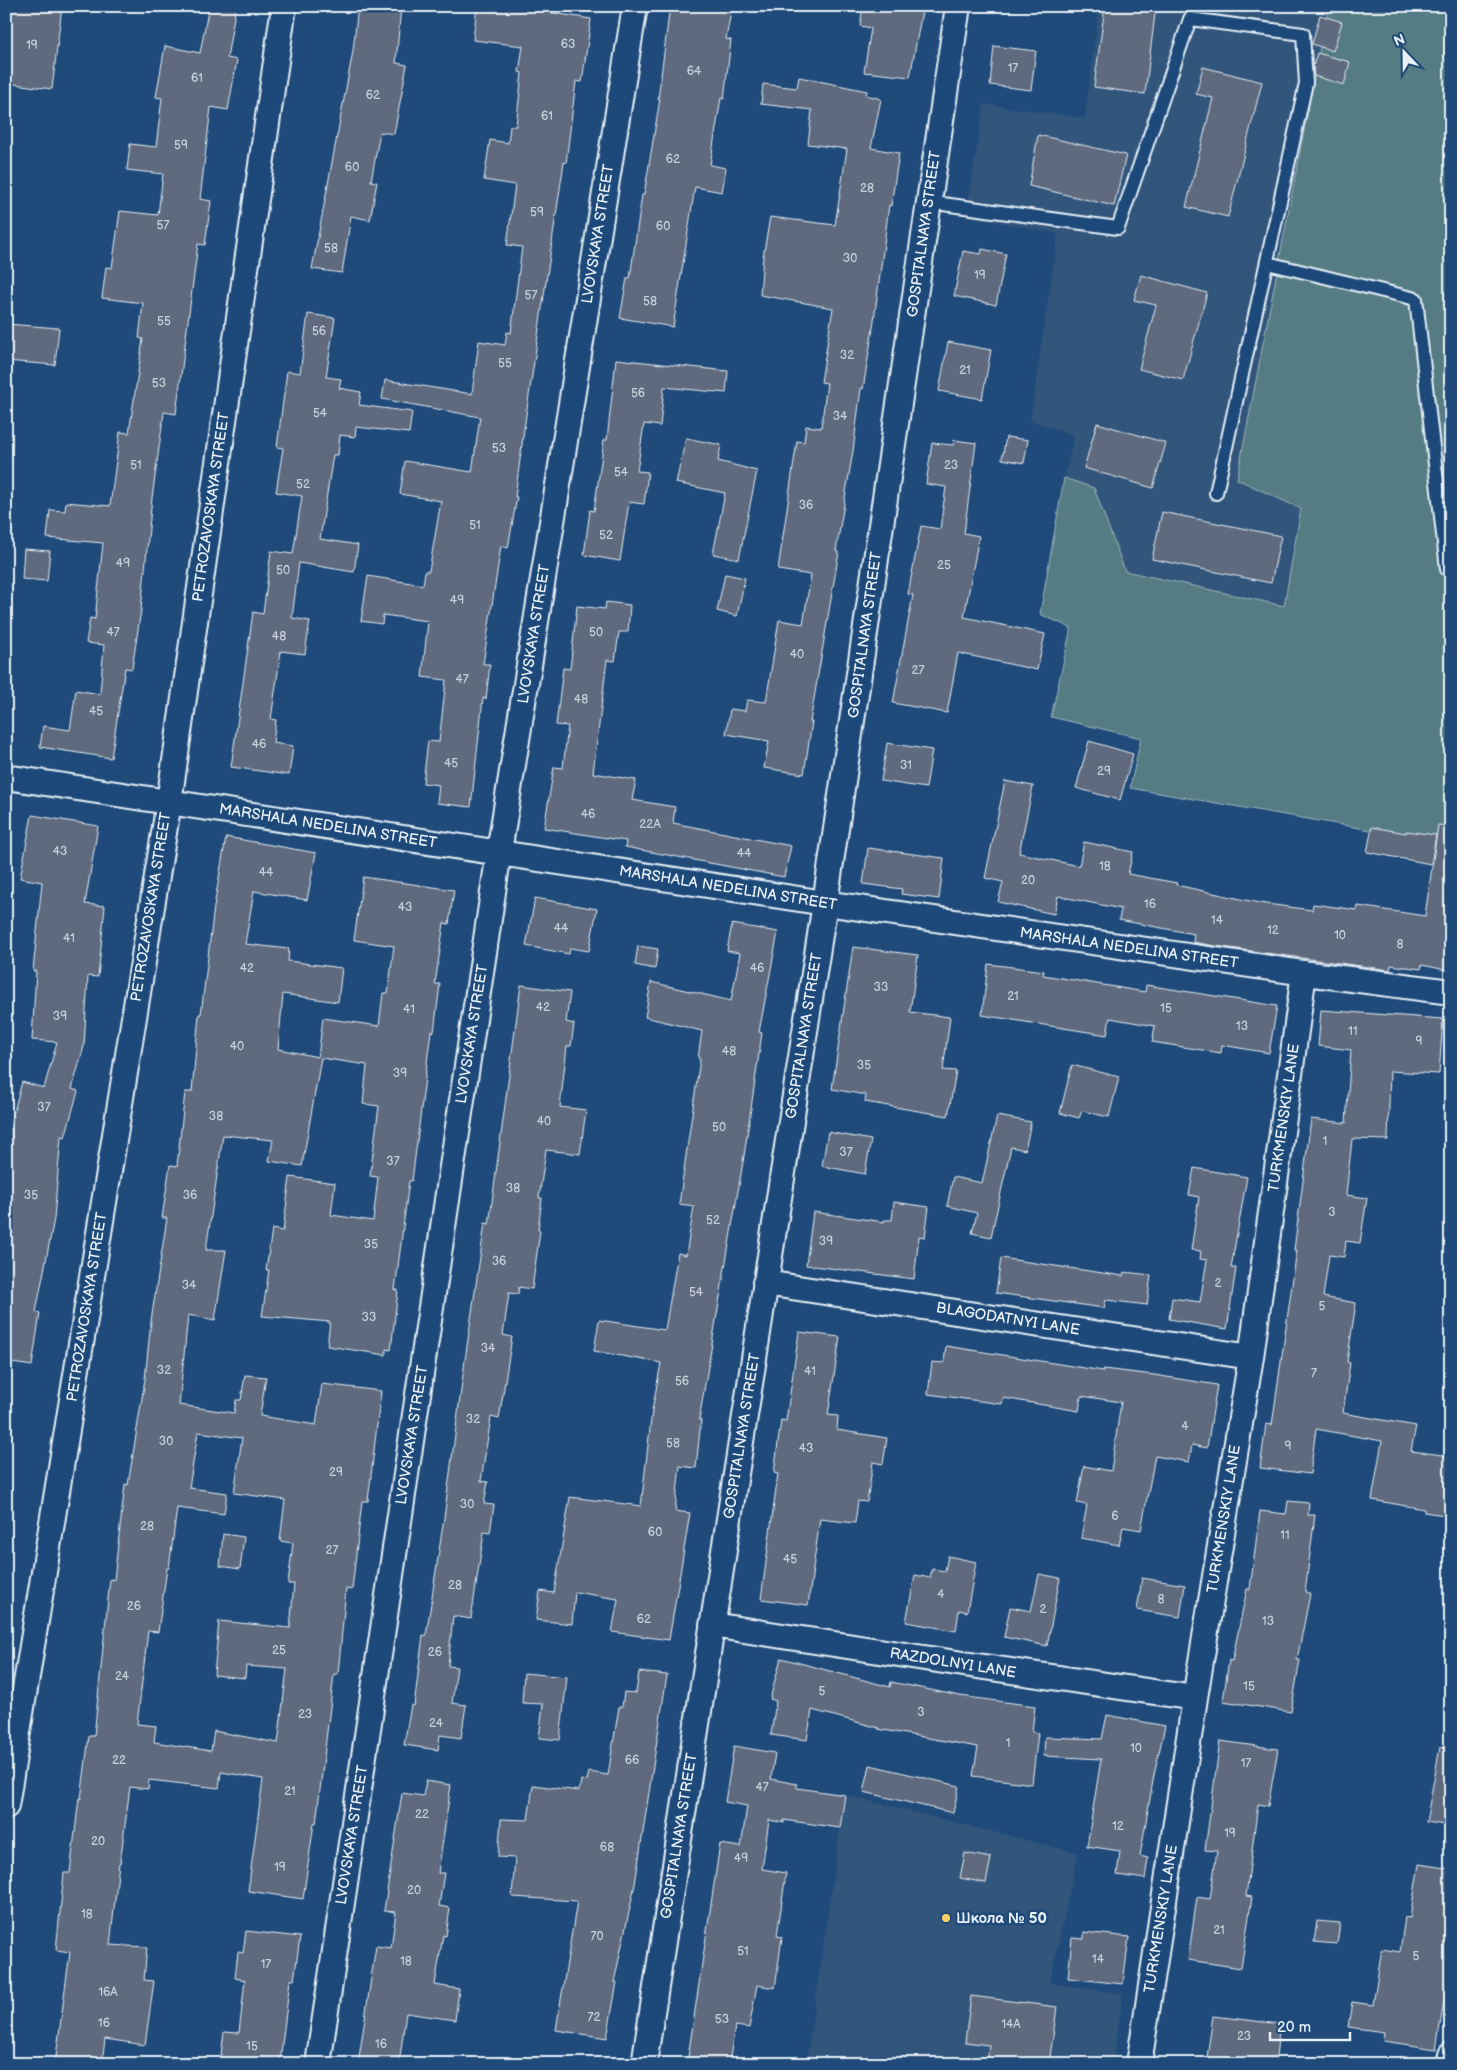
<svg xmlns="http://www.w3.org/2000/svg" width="1457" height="2070" viewBox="0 0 1457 2070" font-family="'Balsamiq Sans',sans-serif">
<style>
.built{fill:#32547b}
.green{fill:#547c83;stroke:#9eb6be}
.building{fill:#5f6b7e;stroke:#e8f1f8;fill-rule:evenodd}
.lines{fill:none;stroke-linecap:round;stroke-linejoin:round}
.service-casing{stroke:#e8f1f8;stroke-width:16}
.minor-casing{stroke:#e8f1f8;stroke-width:28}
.service{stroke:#1f4a7a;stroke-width:12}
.minor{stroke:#1f4a7a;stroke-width:24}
.poi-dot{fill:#ffd166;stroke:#1f4a7a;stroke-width:2}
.labels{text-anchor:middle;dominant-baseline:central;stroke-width:5;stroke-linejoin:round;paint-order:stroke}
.number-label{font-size:12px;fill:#c6d0da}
.street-label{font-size:15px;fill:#e8f1f8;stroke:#1f4a7a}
.poi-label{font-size:15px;font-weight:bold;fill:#e8f1f8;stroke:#1f4a7a;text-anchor:start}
</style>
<rect width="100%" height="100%" fill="#1f4a7a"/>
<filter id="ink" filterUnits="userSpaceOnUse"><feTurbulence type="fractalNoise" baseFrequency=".02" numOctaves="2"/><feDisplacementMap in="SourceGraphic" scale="10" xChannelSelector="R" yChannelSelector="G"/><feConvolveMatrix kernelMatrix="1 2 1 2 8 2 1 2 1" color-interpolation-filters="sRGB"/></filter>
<g filter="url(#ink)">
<path class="built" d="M1099 6H1451V844L1130 788 1141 738 1051 717 1071 628 1040 614 1064 478 1074 436 1030 420 1058 234 966 216 984 104 1085 118Z
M845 1795 1078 1853 1050 1983 1123 1994 1113 2064H806Z"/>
<path class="green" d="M1328 6H1451V844L1130 788 1141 738 1051 717 1071 628 1040 614 1064 478 1094 488 1125 571 1284 606 1301 509 1237 479Z"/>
<path class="building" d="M6 6H62L52 89 6 83Z
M209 6H236L227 58 237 60 228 110 211 107 200 199 211 201 205 245 198 244 176 414 164 412 152 498 141 610 132 669 125 668 111 758 40 747 43 726 70 730 76 690 100 694 104 645 86 643 90 618 95 619 103 543 47 538 50 510 65 511 66 502 110 506 120 432 129 433 143 339 139 338 143 303 102 298 106 267 112 268 120 211 158 215 163 174 127 170 130 144 156 147 162 98 156 97 165 46 200 53Z
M358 6H401L396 63 407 65 394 134 380 132 371 181 377 182 370 220 351 216 342 273 312 269 353 51Z
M477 6 524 10V6H548L547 12 591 19 582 82 576 81 566 163 564 162 525 422 515 497H517L508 548 501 546 483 664H490L486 699 483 698 471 807 437 803 439 785 423 783 428 741 439 742 446 680 422 677 428 621 383 615 382 624 361 621 368 576 423 585 425 571H429L441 501 400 494 405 461 472 472 480 417 382 399 385 380 472 394 479 341 505 345 507 332 511 333 522 247 507 245 515 185 484 180 490 140 508 143 510 126H516L522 73 519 72 523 46 473 40Z
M670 6H732L726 39 731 40 724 99 721 98 710 165 726 168 722 192 695 187 673 327 620 318 627 278H630L642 195H644L660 99H658Z
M863 6H923L910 77 864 72 871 28 860 26Z
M1105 6H1156L1145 94 1094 87Z
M1320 15 1342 22 1333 51 1312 44Z
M994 46 1036 51 1031 90 990 85Z
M1317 53 1350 62 1344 85 1314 76 1313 66Z
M1203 67 1262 82 1228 217 1186 207 1213 98 1196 94Z
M799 77 867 91 866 95 881 99 871 148 899 153 891 206 889 205 873 328 863 389 861 388 853 451 836 551 839 552 810 722H812L804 774 764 768 769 741 726 734 730 709 745 711 747 700 766 702 779 620 803 624 811 575 778 570 797 441 804 442 806 426 821 428 827 383 821 382 833 308 760 295 763 257 770 217 835 225 847 149 808 144 812 110 761 104 763 84 797 88Z
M1038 135 1126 155 1114 206 1029 186Z
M982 249 1006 254 996 305 954 296 963 251 981 254Z
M1141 275 1207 293 1183 380 1139 369 1156 305 1134 300Z
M308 314 335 318 326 377 341 379 339 388 361 392 359 405 412 412 409 433 356 427 355 437 340 435 338 455H333L320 539 358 545 354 572 299 563 292 618 310 621 305 654 281 651 271 719 276 720 273 743 293 746 289 775 231 767 253 612 263 614 271 551 293 554 302 496 276 492 283 448 277 447 287 371 300 373Z
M6 324 59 328 55 365 6 361Z
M948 342 991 350 982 399 939 391Z
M616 359 728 371 726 393 664 387 660 426 644 424 637 471 648 472 644 504 629 502 620 561 584 555 590 510 594 511 604 440H607Z
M1097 423 1166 443 1153 488 1084 468Z
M1006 437 1028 440 1024 463 1002 459Z
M686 438 721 445 718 461 757 471 739 559 713 554 725 493 676 483Z
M954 440 976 443 964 533 979 536 964 617 1045 634 1037 670 958 653 947 713 893 703 913 595 908 594 921 526 940 529 946 487 926 484 932 443 953 445Z
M1162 512 1281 536 1271 583 1152 559Z
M24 549 50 551 47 581 22 579Z
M725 574 745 578 737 616 717 611Z
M606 602 630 605 628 632H619L615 661 607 660 593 773 636 780 632 800 675 807 673 823 791 846 784 877 625 847 626 841 544 828 554 767 563 768 568 726 556 725 563 668 570 669 577 606 605 609Z
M1089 741 1133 754 1120 800 1076 788Z
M887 743 932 750 926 788 881 781Z
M1005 781 1033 786 1019 853 1079 866 1084 842 1133 852 1128 874 1177 883 1176 885 1259 903 1312 910 1313 904 1357 910 1358 906 1425 916 1438 825 1451 826V971L1422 965 1421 969 1391 965 1390 970 1215 946 1193 942 1194 934 1119 920 1121 909 1058 896 1054 914 998 902 1003 882 985 878Z
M32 815 98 826 85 904 105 906 98 977 88 976 84 1046 72 1089 78 1091 65 1137 61 1136 54 1219 36 1312 40 1313 32 1366 6 1362V1175L11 1122 22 1082 44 1088 57 1042 32 1040 36 971H33L42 882 20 878Z
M1372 827 1406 833V831L1436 835 1431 864 1367 852Z
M226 837 316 853 307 900 254 891 245 944 289 949 288 961 342 968 338 1002 283 994 278 1049 318 1057 323 1018 379 1026 383 993H388L394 946 354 940 363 877 454 890 449 924 444 923 435 984H440L434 1032 431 1031 412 1181H409L395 1290H398L391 1350 386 1349V1355L327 1346 330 1322 262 1316 269 1270H266L272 1229 283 1231 290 1177 335 1183 331 1215 373 1221 378 1177 370 1176 379 1106 363 1104 367 1065 321 1058 302 1166 269 1161 273 1140 223 1135 206 1250H226L215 1320 188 1315 179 1405 234 1413 236 1400H241L245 1375 266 1377 260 1416 316 1425 322 1384 381 1391 368 1501H362L352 1590 346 1589 338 1674H334L316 1823H314L303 1899 248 1891 263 1779 221 1772 219 1788 149 1780 148 1789 130 1787 120 1863H119L110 1945 147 1947 144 1980 154 1981 145 2045 105 2039 102 2064H55L70 1952 56 1950 64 1873H70L79 1798 81 1799 89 1736H94L110 1579 114 1580 125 1484 128 1485 145 1379 151 1321 167 1218H162L170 1165 177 1166 185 1092H192L199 1014H201L214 907ZM198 1432 242 1438 234 1493 285 1500 280 1541 293 1543 288 1584H294L290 1628 219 1621 214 1675 245 1678 246 1666 287 1669 278 1743 214 1731 211 1751 154 1742 156 1726 137 1724 148 1631 158 1632 167 1568H169L177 1508 224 1514 227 1493 189 1488Z
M868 848 944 858 939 899 901 894 902 889 863 884Z
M535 898 597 909 589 951 570 948 569 954 526 946Z
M732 924 778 932 759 1032 762 1033 744 1156 699 1420H701L696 1468 680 1466 675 1511 690 1513 669 1640 612 1632 618 1599 575 1592 572 1624 536 1620 540 1591 554 1593 570 1497 641 1506 652 1411 661 1363 594 1351 599 1320 665 1330 678 1253 686 1255 694 1206 679 1204 700 1059 698 1058 702 1031 645 1017 651 982 731 1001 740 953 727 951Z
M638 946 658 949 655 969 635 965Z
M853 947 918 955 910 1012 950 1017 943 1070 956 1071 948 1116 865 1102 866 1095 832 1089Z
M988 964 1044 971 1043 975 1145 992 1146 985 1277 1006 1269 1053 1222 1045 1221 1053 1152 1042 1155 1026 1110 1018 1107 1035 982 1015Z
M521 985 570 992 566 1022 574 1024 571 1046H567L560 1107 586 1110 580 1154 546 1150 539 1198H542L538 1230 540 1231 532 1289 519 1287 518 1294 509 1293 503 1335 512 1337 499 1419 491 1417 481 1481 488 1482 484 1504 494 1505 490 1533 484 1532 471 1619 453 1616 448 1666 457 1667 452 1703 466 1705 461 1738 440 1735 438 1750 404 1745 411 1705 414 1706 423 1635 426 1636 444 1518 465 1360 485 1223 489 1224 499 1150Z
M1321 1010 1443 1019 1439 1074 1390 1071 1388 1140 1352 1139 1346 1195 1367 1198 1360 1243 1346 1241 1344 1257 1329 1255 1323 1297 1356 1303 1347 1362 1350 1363 1343 1413 1416 1426 1411 1451 1451 1456V1516L1424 1512V1509L1372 1500 1382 1441 1316 1429 1310 1474 1260 1468 1266 1424 1272 1425 1297 1250H1294L1311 1119 1346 1123 1351 1050 1318 1046Z
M1072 1065 1119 1077 1109 1117 1082 1111 1079 1118 1060 1113Z
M997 1116 1031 1122 1025 1150 1011 1147 991 1237 972 1233 977 1213 947 1206 953 1177 982 1183Z
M828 1132 871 1140 865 1174 822 1166Z
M1194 1168 1247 1177 1231 1268H1236L1227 1329 1169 1319 1172 1298 1200 1302 1207 1260 1200 1259 1201 1251 1191 1250 1199 1197 1189 1195Z
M894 1202 929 1207 925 1237 919 1236 914 1279 806 1265 813 1212 884 1222V1220H892Z
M1001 1258 1123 1276 1124 1272 1151 1275 1147 1305 1106 1300 1104 1308 996 1293Z
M799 1332 840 1337 828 1415 838 1416 837 1430 887 1438 883 1464 873 1462 867 1502 858 1501 855 1523 820 1519 808 1605 761 1599 778 1474 774 1473 781 1420 786 1421Z
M946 1346 1103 1371V1369L1154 1375 1217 1385 1207 1448 1192 1445 1189 1462 1155 1456 1141 1530 1123 1527 1119 1545 1081 1538 1087 1505 1077 1503 1084 1466 1111 1471 1121 1402 1081 1396 1079 1411 1003 1398 1002 1404 928 1394 932 1362 944 1363Z
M1288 1501 1309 1503 1308 1515H1315L1305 1592 1310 1594 1297 1660H1300L1291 1712 1223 1701 1229 1660 1232 1661 1247 1589H1250L1260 1511 1286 1514Z
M223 1534 244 1537 240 1569 220 1566Z
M948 1556 976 1562 967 1612 959 1610 956 1631 906 1622 915 1575 930 1578 932 1569 945 1571Z
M1039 1574 1060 1578 1047 1646 1004 1637 1010 1607 1031 1611Z
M1142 1578 1185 1585 1180 1617 1137 1610Z
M781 1658 890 1687 891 1682 960 1696 1035 1706 1032 1732 1038 1733 1032 1784 973 1776 978 1747 878 1729 879 1728 812 1710 807 1740 771 1735 776 1701 770 1699Z
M639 1672 667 1675 635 1884 614 1982H617L607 2038 556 2030 577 1901 512 1897 515 1858 498 1857 501 1819 528 1820 533 1785 579 1791 581 1780 587 1781 589 1772 608 1775 619 1707H622L624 1692 636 1693Z
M524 1673 567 1677 560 1740 539 1738 543 1704 522 1703Z
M1107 1715 1165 1726 1154 1775 1140 1856 1148 1858 1145 1879 1117 1875 1120 1851 1087 1846 1101 1759 1044 1756 1045 1737 1102 1739Z
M1220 1741 1278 1749 1268 1806 1258 1804 1246 1896 1252 1897 1241 1968 1188 1960 1197 1897 1210 1899 1217 1851 1205 1850Z
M734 1746 775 1753 771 1779 797 1784V1788L845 1795 840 1828 784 1820V1823L769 1820 762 1869 786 1873 777 1936 782 1937 775 1988 757 1985 749 2028 735 2026 729 2064H687L720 1844 741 1847 747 1806 725 1802Z
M1440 1747 1451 1748V1826L1426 1822Z
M870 1765 959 1786 953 1813 864 1792Z
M426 1781 451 1785 438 1873H444L439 1906 450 1908 446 1936 443 1935 435 1985 459 1989 455 2020 406 2013 399 2064H358L376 1946 391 1948 396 1912 384 1911 402 1793 423 1796Z
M965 1853 991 1858 986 1883 960 1878Z
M1419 1864 1451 1869V1960L1436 2049 1383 2041 1384 2032 1348 2027 1352 2002 1373 2005 1382 1949 1400 1952 1405 1917 1410 1918Z
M1317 1921 1340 1923 1337 1944 1314 1942Z
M246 1931 300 1937 294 1980H290L280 2061 263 2059 262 2064 220 2062 224 2032 239 2033 245 1980 235 1978 238 1952 243 1953Z
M1084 1932 1129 1937 1123 1984 1068 1978 1072 1938 1084 1939Z
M971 1996 1057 2007 1049 2064H987L989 2045 965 2042Z
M1213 2016 1280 2024 1275 2064H1206Z"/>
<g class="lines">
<g class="service-casing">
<path id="service" d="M928 202 1118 228 1190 19 1303 34 1306 83 1216 493
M1267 263 1416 299 1447 569"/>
</g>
<g class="minor-casing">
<path id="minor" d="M6 777 825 903 1304 973 1451 992
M765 1283 1251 1357
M712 1625 950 1662 1195 1698
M6 1806 169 802 284 6
M318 2064 499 852 635 6
M644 2064 825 903 958 6
M1139 2064 1195 1698 1251 1357 1304 973
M1449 2064 1451 2054"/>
</g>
<use href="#service" class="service"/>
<use href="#minor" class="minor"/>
</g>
</g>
<circle class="poi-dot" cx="946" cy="1918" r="5"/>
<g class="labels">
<g class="number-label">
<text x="568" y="44">63</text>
<text x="32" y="45">19</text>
<text x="1013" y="68">17</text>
<text x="694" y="71">64</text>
<text x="197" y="78">61</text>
<text x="373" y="95">62</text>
<text x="547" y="116">61</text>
<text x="181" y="145">59</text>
<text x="673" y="159">62</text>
<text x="352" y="167">60</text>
<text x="867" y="188">28</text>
<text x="537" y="212">59</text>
<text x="163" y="225">57</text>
<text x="663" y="226">60</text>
<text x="331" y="248">58</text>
<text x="850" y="258">30</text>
<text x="980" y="275">19</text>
<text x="531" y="295">57</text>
<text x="650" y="301">58</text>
<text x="164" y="321">55</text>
<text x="319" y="331">56</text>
<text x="847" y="355">32</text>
<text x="505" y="363">55</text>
<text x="965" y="370">21</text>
<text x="159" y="383">53</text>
<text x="638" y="393">56</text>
<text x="320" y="413">54</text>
<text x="840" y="416">34</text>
<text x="499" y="448">53</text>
<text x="136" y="465">51</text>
<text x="951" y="465">23</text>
<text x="621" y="472">54</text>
<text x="303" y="484">52</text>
<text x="806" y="505">36</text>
<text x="475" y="525">51</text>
<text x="606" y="535">52</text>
<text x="123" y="563">49</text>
<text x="944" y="565">25</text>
<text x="283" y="570">50</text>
<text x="457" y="600">49</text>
<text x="113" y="632">47</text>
<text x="596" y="632">50</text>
<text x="279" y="636">48</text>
<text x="797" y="654">40</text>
<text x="918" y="670">27</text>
<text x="462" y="679">47</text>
<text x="581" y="699">48</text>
<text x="96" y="711">45</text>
<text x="259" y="744">46</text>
<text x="451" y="763">45</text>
<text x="906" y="765">31</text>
<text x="1104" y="771">29</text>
<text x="588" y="814">46</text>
<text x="650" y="824">22А</text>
<text x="60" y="851">43</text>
<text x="744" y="853">44</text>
<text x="1105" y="866">18</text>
<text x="266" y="872">44</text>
<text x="1028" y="880">20</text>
<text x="1150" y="904">16</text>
<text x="405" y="907">43</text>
<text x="1217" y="920">14</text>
<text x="561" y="928">44</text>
<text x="1273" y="930">12</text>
<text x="1340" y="935">10</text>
<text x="69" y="938">41</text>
<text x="1400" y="944">8</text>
<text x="247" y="968">42</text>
<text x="757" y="968">46</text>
<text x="881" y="987">33</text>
<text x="1013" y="996">21</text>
<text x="543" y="1007">42</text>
<text x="1166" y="1008">15</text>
<text x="409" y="1009">41</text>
<text x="60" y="1016">39</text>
<text x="1242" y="1026">13</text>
<text x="1353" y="1031">11</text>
<text x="1419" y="1041">9</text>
<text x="237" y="1046">40</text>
<text x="729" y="1051">48</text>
<text x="864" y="1065">35</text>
<text x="400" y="1073">39</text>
<text x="44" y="1107">37</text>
<text x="216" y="1116">38</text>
<text x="544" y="1121">40</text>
<text x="719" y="1127">50</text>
<text x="1325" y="1141">1</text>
<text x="846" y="1152">37</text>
<text x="393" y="1161">37</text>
<text x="513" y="1188">38</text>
<text x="31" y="1195">35</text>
<text x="190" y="1195">36</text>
<text x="1332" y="1212">3</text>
<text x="713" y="1220">52</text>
<text x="826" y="1241">39</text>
<text x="371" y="1244">35</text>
<text x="499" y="1261">36</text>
<text x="1218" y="1283">2</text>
<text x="189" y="1285">34</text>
<text x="696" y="1292">54</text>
<text x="1322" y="1306">5</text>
<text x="369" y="1317">33</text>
<text x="488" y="1348">34</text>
<text x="164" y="1370">32</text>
<text x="810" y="1371">41</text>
<text x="1314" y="1373">7</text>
<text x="682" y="1381">56</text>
<text x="473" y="1419">32</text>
<text x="1185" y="1426">4</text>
<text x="166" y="1441">30</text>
<text x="673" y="1443">58</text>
<text x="1288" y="1446">9</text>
<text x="806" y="1448">43</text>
<text x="336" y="1472">29</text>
<text x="467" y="1504">30</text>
<text x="1115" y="1516">6</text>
<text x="147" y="1526">28</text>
<text x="655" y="1532">60</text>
<text x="1285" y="1535">11</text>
<text x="332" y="1550">27</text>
<text x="790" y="1559">45</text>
<text x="455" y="1585">28</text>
<text x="941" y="1594">4</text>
<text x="1161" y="1599">8</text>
<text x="134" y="1606">26</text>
<text x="1043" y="1609">2</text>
<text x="644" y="1619">62</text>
<text x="1268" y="1621">13</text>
<text x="279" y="1650">25</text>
<text x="435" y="1652">26</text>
<text x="122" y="1676">24</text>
<text x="1249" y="1686">15</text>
<text x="822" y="1691">5</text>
<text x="921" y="1712">3</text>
<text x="305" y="1714">23</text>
<text x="436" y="1723">24</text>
<text x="1008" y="1743">1</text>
<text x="1136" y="1748">10</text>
<text x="119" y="1760">22</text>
<text x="632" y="1760">66</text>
<text x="1246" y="1763">17</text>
<text x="762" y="1787">47</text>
<text x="290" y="1791">21</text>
<text x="422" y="1814">22</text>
<text x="1118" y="1826">12</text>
<text x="1230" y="1833">19</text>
<text x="98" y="1841">20</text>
<text x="607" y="1847">68</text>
<text x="741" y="1858">49</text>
<text x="280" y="1867">19</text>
<text x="414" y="1890">20</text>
<text x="87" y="1914">18</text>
<text x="1219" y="1930">21</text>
<text x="597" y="1936">70</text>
<text x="743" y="1951">51</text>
<text x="1416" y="1956">5</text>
<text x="1098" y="1959">14</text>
<text x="406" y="1961">18</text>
<text x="266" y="1964">17</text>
<text x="108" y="1992">16А</text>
<text x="594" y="2017">72</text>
<text x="722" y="2019">53</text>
<text x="104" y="2023">16</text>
<text x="1011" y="2024">14А</text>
<text x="1244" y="2036">23</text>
<text x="381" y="2044">16</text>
<text x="252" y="2046">15</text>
</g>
<g class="street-label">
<text transform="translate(598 234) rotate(-81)">LVOVSKAYA STREET</text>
<text transform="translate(924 234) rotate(-82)">GOSPITALNAYA STREET</text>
<text transform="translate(211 507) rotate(-82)">PETROZAVOSKAYA STREET</text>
<text transform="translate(534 634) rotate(-81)">LVOVSKAYA STREET</text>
<text transform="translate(865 635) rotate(-82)">GOSPITALNAYA STREET</text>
<text transform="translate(328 826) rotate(9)">MARSHALA NEDELINA STREET</text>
<text transform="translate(728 888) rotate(9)">MARSHALA NEDELINA STREET</text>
<text transform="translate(151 907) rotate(-81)">PETROZAVOSKAYA STREET</text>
<text transform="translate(1129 948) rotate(8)">MARSHALA NEDELINA STREET</text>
<text transform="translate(472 1034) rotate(-81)">LVOVSKAYA STREET</text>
<text transform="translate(804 1036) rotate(-81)">GOSPITALNAYA STREET</text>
<text transform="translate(1284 1118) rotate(-82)">TURKMENSKIY LANE</text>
<text transform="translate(87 1307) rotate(-81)">PETROZAVOSKAYA STREET</text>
<text transform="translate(1008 1319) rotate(9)">BLAGODATNYI LANE</text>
<text transform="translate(412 1435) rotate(-81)">LVOVSKAYA STREET</text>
<text transform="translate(742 1436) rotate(-81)">GOSPITALNAYA STREET</text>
<text transform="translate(1224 1519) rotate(-81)">TURKMENSKIY LANE</text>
<text transform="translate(953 1663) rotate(9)">RAZDOLNYI LANE</text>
<text transform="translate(352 1835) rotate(-81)">LVOVSKAYA STREET</text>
<text transform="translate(679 1836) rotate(-81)">GOSPITALNAYA STREET</text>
<text transform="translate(1161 1919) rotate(-81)">TURKMENSKIY LANE</text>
</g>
<g class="poi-label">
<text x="956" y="1918">Школа № 50</text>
</g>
</g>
<rect width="1457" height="2070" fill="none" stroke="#1f4a7a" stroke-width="25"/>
<rect x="12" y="12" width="1432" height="2045" fill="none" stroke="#e8f1f8" stroke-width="2" filter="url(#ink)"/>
<g transform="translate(1404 52) rotate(338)" stroke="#1f4a7a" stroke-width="4" paint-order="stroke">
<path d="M0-4L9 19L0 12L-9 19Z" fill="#e8f1f8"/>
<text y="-8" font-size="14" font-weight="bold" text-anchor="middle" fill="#e8f1f8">N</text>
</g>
<path d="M1270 2032v8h80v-8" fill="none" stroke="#e8f1f8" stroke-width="2.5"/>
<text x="1277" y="2032" font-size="15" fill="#e8f1f8" stroke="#1f4a7a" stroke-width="4" paint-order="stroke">20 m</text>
</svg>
